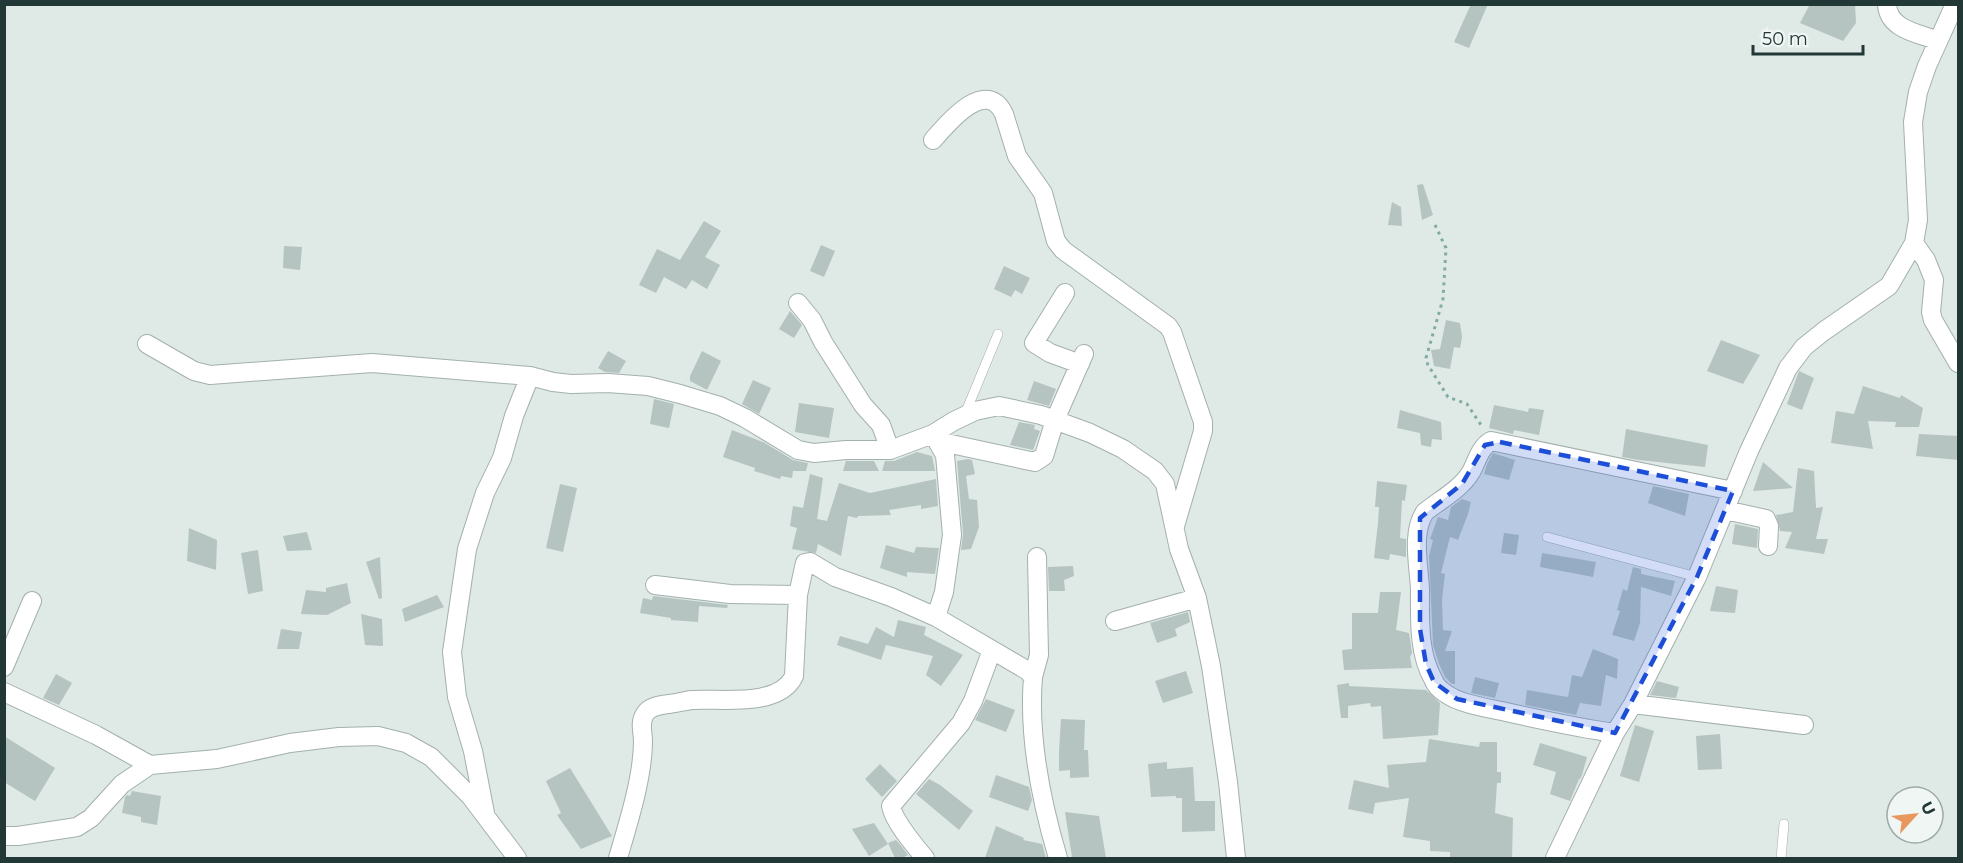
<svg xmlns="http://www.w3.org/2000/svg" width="1963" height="863" viewBox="0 0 1963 863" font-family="Montserrat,sans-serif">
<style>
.building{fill:#b5c4c0}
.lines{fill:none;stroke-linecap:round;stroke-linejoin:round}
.lane-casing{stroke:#a3b0ae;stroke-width:10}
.street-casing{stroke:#a3b0ae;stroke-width:20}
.path{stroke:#82aba4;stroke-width:3;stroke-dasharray:3 4.5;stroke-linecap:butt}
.lane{stroke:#fff;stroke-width:9}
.street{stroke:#fff;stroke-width:18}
.marked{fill:#1d4ed8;fill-opacity:0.2;stroke:#1d4ed8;stroke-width:4.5;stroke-dasharray:12 8;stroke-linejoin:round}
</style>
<rect width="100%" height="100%" fill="#dfe9e6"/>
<path class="building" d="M1471 4H1488L1469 48 1454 42Z
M1810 4H1855L1856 23 1843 41 1800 23Z
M1423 184 1433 215 1422 220 1417 185Z
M1392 202 1401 207 1402 226 1388 225Z
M704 221 721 231 705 257 720 265 707 289 692 280 686 289 664 277 656 293 639 285 657 249 680 260Z
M821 245 835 251 824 277 810 271Z
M284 246 302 247 300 270 283 268Z
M1004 266 1030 278 1022 294 1015 290 1011 297 994 289Z
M790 311 802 325 794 338 779 329Z
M1446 320 1460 323 1462 337 1460 348 1454 347 1450 369 1434 366 1431 350 1440 349Z
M1721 340 1760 355 1743 384 1707 371Z
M608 351 626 361 619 373 605 372 598 368Z
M702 351 721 361 707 390 690 381V376Z
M1799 371 1814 378 1802 410 1787 404Z
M753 380 771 388 759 414 742 404Z
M1034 381 1056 389 1049 406 1027 400Z
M1863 386 1900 398 1901 395 1923 408 1919 427H1895L1896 422 1868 421 1873 449 1831 443 1836 411 1854 414Z
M654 399 674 404 669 428 650 424Z
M799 403 834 408 829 438 795 432Z
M1494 405 1528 412 1529 408 1544 410 1539 435 1514 430 1513 434 1489 428Z
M1400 410 1441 422 1442 440 1432 439 1431 447 1421 445 1420 433 1397 428Z
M1019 422 1035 425 1034 429 1040 431 1033 450 1010 445Z
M1626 429 1708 445 1705 467 1639 460 1622 457Z
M732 430 765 443 793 460 808 463 806 471H793L792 478 781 476 780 479 754 471 755 468 723 457Z
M1919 434 1959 436V460L1916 456Z
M917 452 932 456 935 471H882L885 461H894Z
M1493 453 1515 460 1509 480 1484 474 1487 464Z
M968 459 972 460 975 474 966 476 969 499 977 500 979 527 971 549 961 550 963 534 957 461Z
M846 461H874L879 471H843Z
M1763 462 1793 488 1753 491Z
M1798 468 1814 471 1816 508 1823 507 1816 539H1828L1824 554 1785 548 1792 532 1780 531 1776 515 1793 512Z
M810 474 823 478 817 519 827 521 839 483 870 493 936 479 938 506 921 509V505L889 510 891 515 858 516 857 518 848 516 841 556 818 544 816 553 792 549 797 528 790 526 793 506 803 508Z
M1377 481 1407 485 1405 501 1402 500 1400 538 1406 539V557L1390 554 1389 560 1374 558 1378 523 1379 507H1375Z
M560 484 577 488 563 552 546 548Z
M1653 486 1689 494 1685 516 1648 503Z
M1462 499 1471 502 1468 514 1458 540 1450 537 1441 573 1445 574 1442 600 1443 630 1452 631 1445 651H1455V684H1452L1445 677 1439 664 1433 645 1429 556 1433 540 1430 539 1438 517 1448 520 1451 507Z
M1735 524 1758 529 1757 548 1732 544Z
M189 528 217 540 216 570 187 561Z
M307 532 312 550 287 551 283 536Z
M1504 533 1519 535 1516 555 1501 553Z
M886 545 914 553 916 547 939 548 935 574 907 572V577L880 568Z
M258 550 263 591 248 594 241 553Z
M1542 553 1596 562 1593 577 1540 567Z
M380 557 382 598 379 599 366 562Z
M1073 566 1074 576 1064 580 1065 591H1049L1048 567Z
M1633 567 1641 569V574L1675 581 1671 596 1641 587 1640 623 1634 641 1612 635 1620 611 1617 610 1623 589 1627 591Z
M347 583 351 603 327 615 301 614 306 590 326 592V588Z
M1716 586 1738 590 1735 613 1710 611Z
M1380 592H1401L1396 630 1409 633 1412 653 1410 657 1412 668 1344 670 1342 650 1352 649V613H1378Z
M437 595 444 607 405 622 402 609Z
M653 596 728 605 727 608 699 606 698 622 671 620V618L640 613 643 598 652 600Z
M1188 612 1190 622 1175 629 1177 636 1157 643 1150 623Z
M361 614 382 619 383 646 365 645Z
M898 620 926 627 924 635 963 655 941 686 926 675 933 656 886 645 881 660 837 645 840 636 868 644 876 627 894 637Z
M281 629 302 632 299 649H277Z
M1593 649 1618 659 1617 679 1606 675 1601 706 1580 703 1576 715 1525 705 1527 690 1568 697 1572 675 1582 677Z
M1186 671 1193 693 1163 703 1155 681Z
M56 674 72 683 59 705 43 698Z
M1475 677 1499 683 1495 698 1471 693Z
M1657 681 1679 687 1676 698 1650 695Z
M1349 683V686L1426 690 1440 703 1438 735 1383 739 1381 706 1371 707 1370 703 1348 706V718H1341L1337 685Z
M986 699 1015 710 1006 732 975 720Z
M1061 719 1085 720 1084 750H1088L1089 777 1070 778V770L1059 771V751Z
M1635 725 1654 731 1639 782 1620 776Z
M1720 734 1722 769 1698 770 1696 736Z
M4 736 55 768 35 801 4 782Z
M1429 739 1479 747 1480 742H1497V772H1501V783H1497L1495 813 1513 818 1512 858H1450V852L1430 851V841L1403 837 1409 798 1375 803 1373 814 1348 809 1354 780 1389 788 1387 765 1426 762Z
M1540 743 1587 757 1582 775 1580 779H1579L1570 801 1550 794 1556 772 1533 765Z
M1167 762V769L1193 767 1195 801H1215V831L1182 832V798H1176V796L1151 797 1148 764Z
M880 764 897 781 882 797 865 779Z
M570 768 612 836 581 849 557 815 561 813 546 781Z
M996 775 1029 787 1032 800 1028 811 989 797Z
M929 779 940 785 973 811 959 830 916 794Z
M132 791 161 796 157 825 141 822V817L122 813 125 797 127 795 130 796Z
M1065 812 1099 816 1106 858 1072 857Z
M874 823 888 844 869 856 852 829Z
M996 826 1024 838 1023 840 1042 844 1046 858H985Z
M896 840 902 847 908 855 902 858H895L888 843Z"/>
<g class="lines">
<g class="lane-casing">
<path id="lane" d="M965 414 998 334
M1547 537 1697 577
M1781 858 1784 824"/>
</g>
<g class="street-casing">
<path id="street" d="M1887 4C1888 30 1919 33 1938 41
M933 140C947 124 986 76 1004 114L1017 156 1043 193 1056 241 1063 250 1168 326 1172 332 1203 422V431L1175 526
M1914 243 1926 260 1934 280 1931 312 1933 320 1958 363
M1065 293 1034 343 1050 353 1080 364
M798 303 812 320 823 342 863 405 881 425 890 450
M147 344 194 371 210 375 372 363 530 376
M933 434 945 455 952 535 944 592 936 617
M937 441 1035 462 1044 456 1055 420 1084 354
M1725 510 1766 519 1769 526 1768 546
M798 595 804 567 805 563 810 562 835 577 891 597 936 617 1028 671 1033 677C1028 738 1041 801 1058 858
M1115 621 1197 598
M4 667 32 601
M1033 677 1039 655 1037 557
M4 692 96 735 150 765
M1633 704 1804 725
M1615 733C1578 728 1542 720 1506 712 1488 708 1459 704 1445 693 1440 690 1435 684 1433 679 1418 652 1420 619 1420 589 1419 566 1411 532 1425 512 1440 500 1461 489 1471 472 1477 461 1480 447 1491 441L1733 491
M485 813 473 751 457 697 452 652 467 549 485 493 502 458 514 416 530 376 553 382 571 384 608 383 648 386 680 394 720 406 745 418 798 450 814 453 846 450H890L933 434 954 421 975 411 999 406 1041 415 1090 433 1123 449 1155 471 1165 484 1179 549 1197 598 1211 666 1228 782 1236 858
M4 836H18L77 827 91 818 122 784 150 765 217 759 290 743 339 737 378 736 406 743 431 757 471 797 517 858
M618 858C628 824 643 777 643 741 643 732 639 723 645 714 650 706 661 705 669 704 677 703 684 701 692 700 721 698 779 708 794 676L798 595 730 594 655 585
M925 858C915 846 894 822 891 806L961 723 973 701 992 650
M1555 858 1615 733 1633 704 1697 577 1749 451 1788 368 1804 347 1824 331 1889 286 1914 243 1918 220 1913 122 1918 92 1927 66 1955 4"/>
</g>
<path class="path" d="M1435 225 1446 248 1443 299 1426 358 1428 365 1448 397 1467 404 1483 428"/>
<use href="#lane" class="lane"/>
<use href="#street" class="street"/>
</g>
<path class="marked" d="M1500 442 1733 491 1697 577 1615 733 1457 699 1434 682 1426 664 1420 629V518L1462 484 1485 445Z"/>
<rect width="1963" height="863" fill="none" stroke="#223836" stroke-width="12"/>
<g transform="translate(1915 815) rotate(63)"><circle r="28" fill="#eff6f4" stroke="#9daaa8" stroke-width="1.5"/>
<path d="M0-4.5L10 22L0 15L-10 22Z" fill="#e8975f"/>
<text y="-9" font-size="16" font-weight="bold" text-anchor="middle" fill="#223836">U</text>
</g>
<path d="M1753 45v9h110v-9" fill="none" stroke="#223836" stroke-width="3"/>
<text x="1762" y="45" font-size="18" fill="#223836" stroke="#eff6f4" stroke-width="4.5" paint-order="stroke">50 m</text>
</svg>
